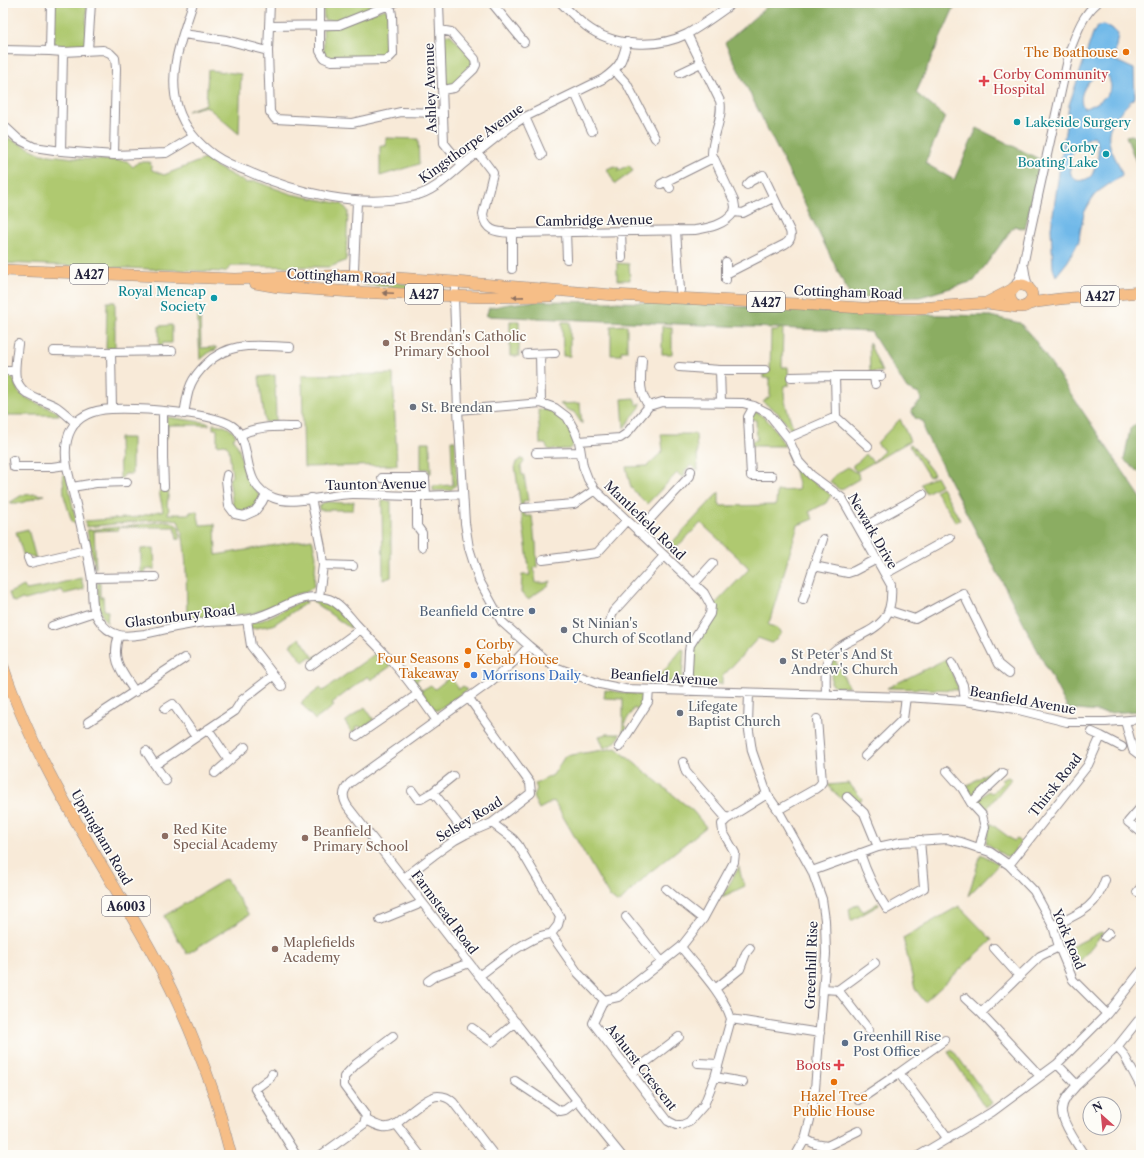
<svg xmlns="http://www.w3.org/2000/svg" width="1144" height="1158" viewBox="0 0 1144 1158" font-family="'Libre Caslon Text',serif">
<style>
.green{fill:#afc96f;stroke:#687655}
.forest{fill:#8bad62;stroke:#56684e}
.water{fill:#71b9e9;stroke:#4a6e92;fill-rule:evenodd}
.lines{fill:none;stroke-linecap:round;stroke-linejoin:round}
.minor-casing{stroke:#8d868a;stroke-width:10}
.highway-casing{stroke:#8d868a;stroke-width:12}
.minor{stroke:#fff;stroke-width:8}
.highway{stroke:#f6be87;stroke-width:11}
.oneway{fill:#8c7061}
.food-dot{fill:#e8710a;stroke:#fdfcf7;stroke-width:1.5}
.health-dot{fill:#e0444e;stroke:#fdfcf7;stroke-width:1.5}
.culture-dot{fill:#0f9aa8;stroke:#fdfcf7;stroke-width:1.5}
.education-dot{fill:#8d6e63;stroke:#fdfcf7;stroke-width:1.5}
.worship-dot{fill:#6b7280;stroke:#fdfcf7;stroke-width:1.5}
.service-dot{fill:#5c6f8a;stroke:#fdfcf7;stroke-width:1.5}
.shop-dot{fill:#3f7fe0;stroke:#fdfcf7;stroke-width:1.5}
.labels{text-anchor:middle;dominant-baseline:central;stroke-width:3.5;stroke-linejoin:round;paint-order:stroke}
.shield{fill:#fdfcf7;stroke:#646373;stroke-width:1}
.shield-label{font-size:12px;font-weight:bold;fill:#22223b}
.food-label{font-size:13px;fill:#c56008;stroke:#fdfcf7;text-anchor:end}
.health-label{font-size:13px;fill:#be3a42;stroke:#fdfcf7;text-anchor:start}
.street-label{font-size:13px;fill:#22223b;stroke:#fdfcf7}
.culture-label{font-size:13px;fill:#0d838f;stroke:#fdfcf7;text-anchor:end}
.education-label{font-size:13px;fill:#785e54;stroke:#fdfcf7;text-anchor:start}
.worship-label{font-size:13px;fill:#5b616d;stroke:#fdfcf7;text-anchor:start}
.service-label{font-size:13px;fill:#4e5e75;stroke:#fdfcf7;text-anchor:end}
.shop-label{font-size:13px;fill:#366cbe;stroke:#fdfcf7;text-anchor:start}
</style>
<rect width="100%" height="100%" fill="#fdfcf7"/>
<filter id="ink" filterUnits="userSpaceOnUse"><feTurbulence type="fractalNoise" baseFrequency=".025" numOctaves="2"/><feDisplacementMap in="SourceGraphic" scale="8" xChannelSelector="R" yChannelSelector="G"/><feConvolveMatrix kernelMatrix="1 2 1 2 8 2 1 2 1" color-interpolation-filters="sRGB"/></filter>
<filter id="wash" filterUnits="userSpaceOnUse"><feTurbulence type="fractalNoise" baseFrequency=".012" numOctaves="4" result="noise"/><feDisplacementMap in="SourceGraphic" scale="16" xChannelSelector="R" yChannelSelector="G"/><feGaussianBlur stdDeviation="0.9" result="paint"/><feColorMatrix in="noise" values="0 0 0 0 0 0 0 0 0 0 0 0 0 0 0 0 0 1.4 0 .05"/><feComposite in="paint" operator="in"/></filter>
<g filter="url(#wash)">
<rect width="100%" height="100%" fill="#f8ead8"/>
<path class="green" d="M53 3H87L86 43 82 48H58L54 45Z
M323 3H384L341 22 324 20Z
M385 9 388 11 390 22 388 55 379 58H331L324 56 323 29Z
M447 34 451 35 472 58 471 69 452 85 446 86 445 83 444 36Z
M208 70 241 74 239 134 206 106 187 111 206 104Z
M8 138 42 154 82 159 127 161 133 167 138 162H150L152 170 164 175 207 158 215 166 247 183 255 181 291 194 342 204 348 211 346 259 345 261 330 267 232 266 225 272 3 263V140Z
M386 138 418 139 419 164 380 176V146H386Z
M629 165 633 171 615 184 607 169 614 166 619 168 618 171Z
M617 263 629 264 630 280H617Z
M361 281 395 282 412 286 441 287 444 291 408 290 392 287 367 285 362 284Z
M107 302H115V348H106Z
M197 305H200L201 348 216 347V350L211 351 200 360Z
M510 321H519V356H510Z
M562 322H570V356H563Z
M172 325V343H163L161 347 154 348V346H159V326Z
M627 325V351H621V355H611V326Z
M662 326 672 327V354H662Z
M783 327 782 367H788L789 385 784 386C783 401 789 415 794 430H791L777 412 763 402 770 396V378H763L764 373 770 371 771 331H776Z
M869 342 882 372H870Z
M393 374 397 465 304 467 302 375Z
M3 375C19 376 12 387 21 394 32 403 47 406 59 413V415H3Z
M275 375 276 422H265L259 377Z
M634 398 637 405 641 403 640 407 624 428 622 399Z
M579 403 580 404 582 424 574 412 568 410 560 404Z
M538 409C561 410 569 423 574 444L570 449 549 450 545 444H540Z
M755 411C771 421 775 429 785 446H752V441L757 440 756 420 751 419Z
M167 417 209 423V425H168L167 438H166Z
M900 419 910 441 858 471H856L853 468V465L859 461 866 454 873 462 884 451 877 443Z
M213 424C223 425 231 427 236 436L233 439C242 449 241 464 245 476 248 484 254 487 258 493 266 505 245 512 237 512L233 506 229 479 232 476 229 449 225 444 217 445V429H213Z
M661 434H696L698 471 691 465 685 471 684 478 677 473 647 504 631 488 626 467 647 466 663 451Z
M119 438H132V474H125L120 480Z
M451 440 455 441 457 484 451 490 433 491V486L453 485Z
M421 442H430L431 473 429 474V469H421Z
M911 444 934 474 929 477 909 445Z
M521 459H523L524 462 521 466 522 475H524L528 501 523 502 525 516H532L535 542H536L537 567 534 568 536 583H546L551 581 549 585 528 599 521 593 522 575H530L515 466 516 462Z
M792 459 803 474 831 495 826 503 809 512 813 519 798 525 770 620 768 623 769 625 777 628 782 633 772 643 758 638 722 677V684L697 683 692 679C692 670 691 659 693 651 694 646 698 642 701 638 710 626 715 619 715 604L749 569 747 566 701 523 671 553 667 548 719 492V503L720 506 776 505 777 491 797 490 799 489Z
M848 467 853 471 858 473 859 479 840 490 830 482 835 475Z
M66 474 76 521 74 523 72 522 64 496 63 475Z
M936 476 941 485 926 493 921 484Z
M942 487 960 520 956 522 946 507 935 491Z
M169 490 167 506 169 508 168 514H190V512L197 511 200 525 215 524 216 555 312 539 316 556 314 586 307 592 296 594 271 607 251 614 187 618C186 594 188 541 178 521L172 519H163L86 527 85 521 138 517 159 511 161 512 163 511 159 491Z
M35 494 44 495 21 503H9L22 495Z
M354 501 353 510H319V507L324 502C334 501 344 505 354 501Z
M382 501H391V577L383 580Z
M167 521 172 522 179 527 180 539 177 540 175 527H120Z
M119 527V530L94 531 96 568H95L87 530Z
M28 529 36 559 32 556 24 557 16 532Z
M154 548 155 569H146L145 574 141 573V549Z
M81 578 84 589 64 594 62 590 25 600 22 599 16 602 12 601 9 593 24 586 26 590 44 587Z
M98 582H100V597H103L104 610 108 611 107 623C97 609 97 601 97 585Z
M313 600C331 601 341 613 352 625L350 628 313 602Z
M302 601H307L306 603 273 625 250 629V625L253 622 263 620Z
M300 638 314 658 318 655 320 657 314 660 310 657 303 662 290 645Z
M682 649 684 650 682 678 677 682 656 681Z
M376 653 383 663 387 662 391 666 371 680 368 676 332 703 334 706 315 720 301 703 320 688 323 691Z
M834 658 849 687H836L831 683 832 664Z
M946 659 959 690 887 688Z
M416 673 421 674 422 673 424 675 416 681 422 690 431 685 435 689 450 677 459 689 463 686 467 690 438 710H435L413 679V675Z
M605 690 643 695 645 700 638 711 634 708 624 724 627 727 623 733V699L604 698Z
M365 707 374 720 362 728 359 726 355 728 356 730 352 733 345 722Z
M607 734H620C618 743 611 745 604 748L599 736Z
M616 748 693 811 706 827 649 873 623 899 618 903 609 896 554 801 539 809 533 797 537 789 535 784 553 775 565 756Z
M997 766 998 773 997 775 994 772 983 783 986 786 974 797 969 794 965 787Z
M1008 777 1011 779 983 813 980 810 978 800 988 791 992 793 1003 782 1001 780Z
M849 783 862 799 858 802 849 793 842 799 835 793 828 785Z
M990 823 1014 841 1017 839 1021 843 1010 856H1005L986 843Z
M981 854 999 864 968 896Z
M739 867 742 880 745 886 722 897Z
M226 879 249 915 187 954 164 916Z
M878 903 879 905 851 921 849 909 858 904 863 912Z
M959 906 992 940 925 1002 915 989 903 938Z
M1101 932 1103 933 1073 970 1065 950Z
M952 1049 992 1103 985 1107 948 1052Z"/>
<path class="forest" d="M771 3H956L916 93 945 117 925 163 954 180 977 128 1041 160 1025 229 1014 226 974 281 920 297 851 298 725 43Z
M1132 135 1140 141 1141 140V175L1126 136Z
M539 301 680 303 854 313 990 316 1020 323 1034 339 1141 498V711L1108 713 1068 709 924 431V422L915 418 911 410 922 400 919 394 907 389 871 332 486 316 489 308 509 304Z
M1141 420V474L1124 460 1130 429Z"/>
<path class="water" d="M1103 25 1114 30 1118 34 1114 60 1134 69 1135 97C1120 113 1101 126 1112 151 1115 159 1120 165 1122 174L1121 176 1099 191 1093 197 1084 213 1080 232 1079 241 1068 261 1056 276 1053 268 1051 228 1069 105 1093 33 1098 26ZM1102 73 1109 77C1109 80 1111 84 1111 87 1110 96 1093 107 1084 108 1075 95 1090 77 1102 73ZM1094 136C1102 147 1097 163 1092 175 1087 181 1073 184 1071 174 1068 164 1072 153 1076 145 1083 143 1087 137 1094 136Z"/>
</g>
<g filter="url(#ink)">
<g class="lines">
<g class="minor-casing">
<path id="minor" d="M193 3C182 38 167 71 178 108 184 127 198 144 214 155 224 162 236 167 247 171 296 193 361 209 414 196 433 192 448 177 462 165 479 151 496 137 514 124L525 117 603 79C620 67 622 62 627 42
M270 3 268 51 270 112 275 119 352 123 401 112 443 113
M320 3V51L324 58 331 61 387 60 393 54 392 15 390 3
M439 3 444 143 462 165
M492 3 524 42
M561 3C569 11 577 19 586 26 613 47 657 49 687 34 703 25 718 14 733 3
M269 26 339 25 394 3
M440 30 451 32 475 59 476 65 474 69 454 88 442 90
M183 34 226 40 268 51
M687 34 720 101C724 116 712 137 712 154L734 201 735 207 734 212
M3 50 50 51 63 52 103 50 110 53 115 58 116 68 114 155
M88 50 91 3
M50 51 51 3
M615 71 627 84 655 138
M680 73 701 63
M575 93 592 131
M525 117 542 155
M3 125 18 139 34 147 61 151 114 155 166 153 193 137
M61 151 63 52
M478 153 493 173 483 214C485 232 497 232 512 233L695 230C709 228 725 225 734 212L743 213 773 198
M666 181 670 188
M661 184 713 158
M676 230 680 290
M621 231 622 258
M566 232 567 259
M512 233V269
M726 262V280
M1024 267 1026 279 1029 288
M726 274 785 244C790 241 792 237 790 231L763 175 751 181 747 185
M456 282 454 296 458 410 465 523 469 548 479 580 502 622 529 646 555 667 600 684 625 689 906 697 965 701 1015 709 1067 722H1106L1141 719
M1014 288C1022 275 1024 261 1027 246L1070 50C1077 32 1082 16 1097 3
M353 292 357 201
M18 344C17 353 14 369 16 378 22 398 41 398 57 407 64 412 70 418 76 423
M54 351 111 352
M527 354 555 353
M540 354 541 403
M642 360C641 377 638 393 649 406
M679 367 720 370 721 402
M720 370H765
M3 371H15
M874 376 875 384
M791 377 835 376
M754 406 748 417 751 476H772
M112 409 111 352 172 351
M458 410 541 403 555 408 567 417 575 431 579 441 583 466 588 479 595 490 704 593 711 606 710 614 690 645 689 651 687 692
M163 411V458L164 486
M184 414C186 404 187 393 191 384 194 377 200 370 206 364 231 340 258 346 290 347
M836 417 835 376H881
M240 435C259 425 277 427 297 427
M788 438 836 417 868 446
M579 441 620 438 626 434 649 406 662 402 743 403 754 406 768 413 788 438 799 462 811 475 842 498 891 585C894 624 876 627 846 643 840 647 832 650 829 657 824 667 826 683 826 694
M536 453 580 452
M13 460 14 467H52L66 465
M227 475 226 480 229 506 235 514 244 516 255 511 262 502 266 494
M382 478H425L426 495
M72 487 96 483 127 482
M417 496V526L422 533V547
M311 498 321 547 323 565 319 597
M524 508 574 504 595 490
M860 529 923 494
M638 532 690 476 691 471
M28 558 30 563 86 550
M543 560 597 553 627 520
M323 565 353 566
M814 566 823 539
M885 574 950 538
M92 578 155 577
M694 584 713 563
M803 600 814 566 848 573 854 571 877 559
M890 611 915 619 963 593 998 664 1009 673
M247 620 251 646 282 686
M609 624 613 612 664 556
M52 626 94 612
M119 635C110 660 122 672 135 692
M529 646 516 660 489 683 350 783C342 791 342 798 348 807 439 923 528 1041 621 1155
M952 662 963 685 965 701
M310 666 361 629
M749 693 748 724 752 751 767 794 778 810 812 871 822 899 825 920 826 954 815 1089 812 1112 805 1139 796 1155
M165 709 173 704 196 737
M437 721C424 702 411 683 396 666 383 651 369 638 356 624 348 615 340 603 329 599 301 590 280 612 254 618 239 622 223 621 207 622 186 624 166 629 145 634 137 635 127 637 119 635 111 633 103 627 99 620 89 606 94 589 91 574 85 541 77 508 69 476 60 440 69 411 111 409 135 408 219 412 235 428 254 447 239 485 274 498 294 506 331 494 353 494 374 494 395 496 416 496 432 496 447 495 463 494
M1125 721 1133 750 1141 756
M88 722 185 658
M208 729 229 760
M1092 732 1101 736
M357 736 418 694
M619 747 648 702 649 690
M146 751 155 765 235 711 242 700 274 675
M865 756 903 719 906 697
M683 762 686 772 727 819
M155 765 166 781
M947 771 962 788 971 803 982 815 985 827 979 849
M215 773 245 747
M412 791 418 799H421L433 792 466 834
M433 792 453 776
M847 797 864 813 878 847
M971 803 1003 773
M1141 807 1128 822 1141 832
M778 810 815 789 819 786 822 782 817 719
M492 823 513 839 518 845 560 917 558 925 551 934
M860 853C867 874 875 891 887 909L924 888 920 840
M1009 865 1088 765 1101 736 1122 747
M812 871 878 847 901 842 947 839 961 842 990 852 1009 865 1034 891 1053 926 1059 947 1073 980 1107 1014
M404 878 434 855 455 840 466 834 492 823 531 793 530 783 468 697
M666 889 679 900 703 919
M1137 892 1141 887
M626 917 662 962
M380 920 417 905 421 901
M1053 926C1078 914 1096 909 1105 880
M1105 937 1109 933
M994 948 1020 977
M479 976C495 964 532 934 551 934L578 973 604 1000 618 997 681 947 703 919 734 862 735 853 723 832 722 824 727 819 767 794
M428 981 435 976 469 963
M715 989 740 969 746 953 750 948
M824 989 838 990 869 1030
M838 990 875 963
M965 998 981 1013
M604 1000 593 1023 668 1121 676 1125H682L689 1122 704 1105 715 1077 731 1019C725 996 696 966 681 947
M731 1019 820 1033
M472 1028 492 1042 516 1022
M1117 1047 1124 1055 1141 1087
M698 1063 718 1064
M1057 1064 1077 1085 1117 1047 1141 1017
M632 1073 679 1037
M899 1073 945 1040
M272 1074 270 1078 255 1089 296 1155
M1040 1076 981 1013 1040 956 1059 947
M715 1077 743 1082
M515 1081 560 1111 565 1110 577 1101
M1077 1085C1071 1092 1063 1099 1062 1109 1060 1120 1078 1145 1084 1155
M859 1100 899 1073 948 1139
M366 1120C377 1125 384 1131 396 1124
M805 1139 815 1144 827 1146 858 1131
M321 1155 364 1124 366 1116 344 1086V1077L356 1064 393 1036
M420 1155 396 1124C405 1117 427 1096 438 1096 444 1096 449 1098 453 1102L494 1155
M606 1155 615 1148
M920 1155 992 1112 1057 1064 1107 1014 1141 971"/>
</g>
<g class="highway-casing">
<path id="highway" d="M3 270 235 279 353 275 456 282 613 295 798 304 862 308H918L986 303 1017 307
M255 283 278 287 353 292 481 297 551 296
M1010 296a11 11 0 1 1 22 0a11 11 0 1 1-22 0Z
M986 303 1013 289
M1030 304 1037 302 1059 299 1141 292
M3 666C37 770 103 862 155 958 177 998 198 1048 213 1091 220 1112 225 1134 231 1155"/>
</g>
<use href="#minor" class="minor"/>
<use href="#highway" class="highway"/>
</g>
<defs><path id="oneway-solid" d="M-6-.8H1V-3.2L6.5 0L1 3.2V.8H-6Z"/></defs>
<g class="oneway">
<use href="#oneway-solid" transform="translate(388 293) rotate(-178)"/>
<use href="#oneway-solid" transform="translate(518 297) rotate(179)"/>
</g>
</g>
<g class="food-dot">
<circle cx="1126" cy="52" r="4"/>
<circle cx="468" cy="651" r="4"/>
<circle cx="467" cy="665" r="4"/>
<circle cx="834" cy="1082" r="4"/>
</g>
<g class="health-dot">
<path d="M982 75h4v4h4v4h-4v4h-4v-4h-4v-4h4z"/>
<path d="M837 1059h4v4h4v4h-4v4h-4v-4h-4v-4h4z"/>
</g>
<g class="culture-dot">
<circle cx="1017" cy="122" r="4"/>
<circle cx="1106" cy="154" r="4"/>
<circle cx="214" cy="298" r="4"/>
</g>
<g class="education-dot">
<circle cx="386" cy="343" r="4"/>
<circle cx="165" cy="836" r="4"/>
<circle cx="305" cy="838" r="4"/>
<circle cx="275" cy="949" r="4"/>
</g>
<g class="worship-dot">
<circle cx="413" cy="407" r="4"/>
<circle cx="564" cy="630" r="4"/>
<circle cx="783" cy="661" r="4"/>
<circle cx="680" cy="713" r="4"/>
</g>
<g class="service-dot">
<circle cx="532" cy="611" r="4"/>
<circle cx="845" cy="1043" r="4"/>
</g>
<circle class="shop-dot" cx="474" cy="675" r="4"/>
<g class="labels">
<g class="shield">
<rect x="70" y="264" width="38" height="20" rx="3"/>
<rect x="405" y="284" width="38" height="20" rx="3"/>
<rect x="1081" y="286" width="38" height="20" rx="3"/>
<rect x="747" y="292" width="38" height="20" rx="3"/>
<rect x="102" y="896" width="48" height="20" rx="3"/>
</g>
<g class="shield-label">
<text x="89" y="274">A427</text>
<text x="424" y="294">A427</text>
<text x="1100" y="296">A427</text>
<text x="766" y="302">A427</text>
<text x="126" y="906">A6003</text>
</g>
<g class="food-label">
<text x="1118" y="52">The Boathouse</text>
<text x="476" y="644" text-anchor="start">Corby<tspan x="476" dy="15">Kebab House</tspan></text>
<text x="459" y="658">Four Seasons<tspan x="459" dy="15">Takeaway</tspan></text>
<text x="834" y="1096" text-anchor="middle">Hazel Tree<tspan x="834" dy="15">Public House</tspan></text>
</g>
<g class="health-label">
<text x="993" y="74">Corby Community<tspan x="993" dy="15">Hospital</tspan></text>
<text x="831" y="1065" text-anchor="end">Boots</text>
</g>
<g class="street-label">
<text transform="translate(430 88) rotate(-92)">Ashley Avenue</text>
<text transform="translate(471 143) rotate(-36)">Kingsthorpe Avenue</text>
<text transform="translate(594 220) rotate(-1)">Cambridge Avenue</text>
<text transform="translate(341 276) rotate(3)">Cottingham Road</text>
<text transform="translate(848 292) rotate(2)">Cottingham Road</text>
<text transform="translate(376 484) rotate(-1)">Taunton Avenue</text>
<text transform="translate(645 520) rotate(44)">Mantlefield Road</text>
<text transform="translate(873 531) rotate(60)">Newark Drive</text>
<text transform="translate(180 616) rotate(-7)">Glastonbury Road</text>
<text transform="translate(664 677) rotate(4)">Beanfield Avenue</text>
<text transform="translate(1023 700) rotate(10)">Beanfield Avenue</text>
<text transform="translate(1055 785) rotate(-52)">Thirsk Road</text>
<text transform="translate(469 819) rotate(-31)">Selsey Road</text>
<text transform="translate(102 837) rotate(60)">Uppingham Road</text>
<text transform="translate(445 912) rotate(53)">Farmstead Road</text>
<text transform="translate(1069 939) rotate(67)">York Road</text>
<text transform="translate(811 965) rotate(-88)">Greenhill Rise</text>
<text transform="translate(642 1067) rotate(52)">Ashurst Crescent</text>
</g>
<g class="culture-label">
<text x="1025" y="122" text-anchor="start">Lakeside Surgery</text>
<text x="1098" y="147">Corby<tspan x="1098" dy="15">Boating Lake</tspan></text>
<text x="206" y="291">Royal Mencap<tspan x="206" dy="15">Society</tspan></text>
</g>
<g class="education-label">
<text x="394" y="336">St Brendan's Catholic<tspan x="394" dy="15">Primary School</tspan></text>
<text x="173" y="829">Red Kite<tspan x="173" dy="15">Special Academy</tspan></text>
<text x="313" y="831">Beanfield<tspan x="313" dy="15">Primary School</tspan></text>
<text x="283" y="942">Maplefields<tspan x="283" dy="15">Academy</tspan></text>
</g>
<g class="worship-label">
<text x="421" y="407">St. Brendan</text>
<text x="572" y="623">St Ninian's<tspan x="572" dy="15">Church of Scotland</tspan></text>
<text x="791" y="654">St Peter's And St<tspan x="791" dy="15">Andrew's Church</tspan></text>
<text x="688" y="706">Lifegate<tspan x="688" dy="15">Baptist Church</tspan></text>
</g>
<g class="service-label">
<text x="524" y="611">Beanfield Centre</text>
<text x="853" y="1036" text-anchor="start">Greenhill Rise<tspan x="853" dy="15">Post Office</tspan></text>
</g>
<g class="shop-label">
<text x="482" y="675">Morrisons Daily</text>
</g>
</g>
<rect width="1144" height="1158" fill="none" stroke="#fdfcf7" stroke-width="16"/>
<g transform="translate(1102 1116) rotate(333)"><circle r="19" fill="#fdfcf7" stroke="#a5a5ac"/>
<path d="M0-3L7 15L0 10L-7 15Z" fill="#d1495b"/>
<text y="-6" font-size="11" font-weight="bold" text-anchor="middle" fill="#22223b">N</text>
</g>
</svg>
